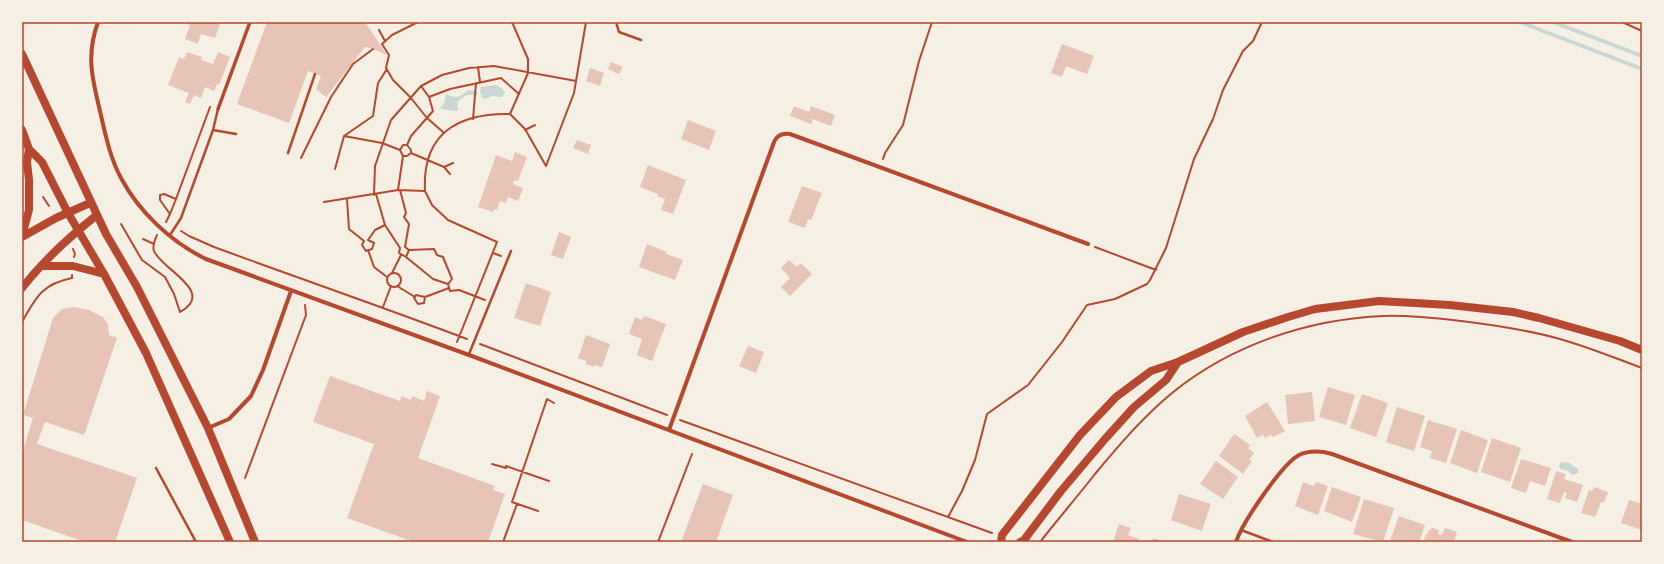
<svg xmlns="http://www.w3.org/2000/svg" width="1664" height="564" viewBox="0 0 1664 564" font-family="Bitter,serif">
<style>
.water{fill:#c9d6d2}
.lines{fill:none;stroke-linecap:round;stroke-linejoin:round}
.stream{stroke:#c9d6d2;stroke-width:3.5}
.building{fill:#e6c5b7}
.path{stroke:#b5482f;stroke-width:2}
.service{stroke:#b5482f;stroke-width:2.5}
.pedestrian{stroke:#b5482f;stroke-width:3.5}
.minor{stroke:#b5482f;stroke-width:4}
.secondary{stroke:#b5482f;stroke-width:8}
.neatline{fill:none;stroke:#b5482f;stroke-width:1.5}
</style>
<rect width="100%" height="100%" fill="#f6efe4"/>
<path class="water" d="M496 85 502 88 505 93 502 97 492 96 485 99 482 98 480 92 481 87Z
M470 90 477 91 478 95H467L457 102 458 110 456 111 440 109 445 101 446 94C449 95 452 97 455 97 461 98 464 91 470 90Z
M1561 462 1569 463 1578 469V473L1573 475 1566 470 1560 469 1559 466Z"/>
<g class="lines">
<path class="stream" d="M1520 22 1642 69
M1553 22 1642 56"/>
</g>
<path class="building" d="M181 22H221L215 38 201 34 198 44 185 39 190 25Z
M267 22H365L387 55 373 49 365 47 326 97 316 89 321 76 308 71 289 123 237 104Z
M1062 44 1094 56 1087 74 1066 66 1062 77 1051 73Z
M187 52 202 57 201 60 213 64 218 52 230 57 219 85 217 84 214 91 205 87 201 98 194 95 190 104 185 102 189 93 168 85 179 57 184 59Z
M611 62 623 67 619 74 608 69Z
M590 68 604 73 600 86 586 81Z
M794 106 809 112 811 106 835 115 831 126 813 119 811 124 790 116Z
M688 120 716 131 709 150 681 139Z
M577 140 591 145 588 154 573 148Z
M515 152 527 157 518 181 514 180 513 184 523 188 518 201 508 197 506 203 500 201 497 210 494 209 493 212 478 207 496 155 512 161Z
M648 165 686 180 673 214 661 210 665 199 657 196 658 194 640 187Z
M802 186 822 193 811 220 808 219 805 228 788 222Z
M559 232 571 237 563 259 551 255Z
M647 244 667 252 666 254 683 260 675 280 639 267Z
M789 260 797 267 801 263 812 274 790 296 781 287 790 278 781 268Z
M526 283 551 292 540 326 514 318Z
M74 307 89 310 103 317 108 324 109 335 117 338 84 435 45 422 37 444 137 478 115 542H85L22 520V454L33 418 23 415 53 318 62 309Z
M644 316 666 324 652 361 637 355 642 339 629 334 635 317 642 320Z
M586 335 610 344 602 367 595 365 594 367 586 364V361L578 358Z
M748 346 764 352 756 373 739 366Z
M330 376 400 401 401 396 411 400 412 396 424 401 427 391 440 396 418 458 495 486 493 490 505 494 488 542H414L347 518 374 444 313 422Z
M1328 387 1355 395 1346 425 1319 417Z
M1312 392 1315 421 1288 424 1285 395Z
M1362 394 1388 403 1376 437 1350 428Z
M1267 402 1285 431 1273 437 1271 435 1265 438 1263 435 1257 438 1245 416Z
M1397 407 1425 416 1414 451 1386 442Z
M1428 420 1457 429 1446 463 1430 458 1432 451 1420 447Z
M1461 430 1488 440 1477 473 1450 463Z
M1234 434 1250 445 1248 448 1254 453 1249 460 1252 461 1243 474 1219 456Z
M1492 438 1521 448 1510 482 1481 472Z
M1521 459 1551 468 1545 486 1530 481 1526 493 1511 488Z
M1216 461 1238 477 1223 499 1200 484Z
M1556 471 1566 474 1564 479 1583 485 1577 502 1565 498 1567 493 1564 492 1560 503 1547 499Z
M1303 482 1314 486 1316 482 1328 486 1318 515 1295 506Z
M703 484 733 495 716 542H681Z
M1332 487 1361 497 1352 522 1324 511Z
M1594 487 1608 492 1604 503 1601 502 1595 517 1581 513 1589 490 1593 491Z
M1179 494 1211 504 1202 531 1171 520Z
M1364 499 1394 508 1383 542 1353 534Z
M1629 500 1642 504 1641 509H1642V530L1621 523Z
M1399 516 1425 525 1419 542 1390 541Z
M1119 524 1131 528 1128 535 1139 539V542H1113Z
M1433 528 1438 530 1439 535H1442L1445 528 1457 532 1454 542H1423L1426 534 1427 535 1429 530Z
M1153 538 1166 542H1152Z"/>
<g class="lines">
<path class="path" d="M418 22 392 35 382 44 389 55 386 68 393 80 411 98 427 118 443 132
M512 22 528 59V73L510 114 525 129 546 166
M1622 22 1642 31
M379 30 385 41
M478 67 480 82
M387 69 378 83 373 116 344 136 382 143 400 150
M421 86 429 97
M473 119 476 83
M525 130 535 125
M407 145 411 150V153
M403 156H407L411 153 444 167 450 174
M301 158 331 97 353 64 373 49
M883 159 885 153 903 125 919 61 932 22
M546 166 574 93 586 22
M444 167 453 163
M335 169 344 136
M398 190 403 156 400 150 403 145H407L411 136 433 111 429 97 450 89 501 78 519 94
M400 190 406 213 404 217 409 224 405 247 409 250 406 257 433 279 448 284 450 291 459 290 485 300
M425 191C422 134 457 113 510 114
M376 194 385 225 400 248 399 253 406 257
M374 195 375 166 391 120 421 86 442 75 469 68 494 66 576 81
M43 197 49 206
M347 199 349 229 364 241 362 245 366 251 372 249 374 243 368 240 375 230 385 225
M324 202 398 190 425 191 432 205 448 220 497 242 457 342
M170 214 176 199
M166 222 170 214 160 200V195L164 194 176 199 210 107
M121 224 142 260 165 277 174 294 180 312C217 292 161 269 154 251 152 246 155 240 157 235
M181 231 189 236 214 247C298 278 383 307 467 339
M143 239 154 244
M1095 247 1156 270
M73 249 75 254 74 257
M368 250 374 267 387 277
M409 250 434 249 437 255 443 257 452 279 448 284
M493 253 501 256
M392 273 401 255
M387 280a7 7 0 1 1 14 0a7 7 0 1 1-14 0Z
M397 286 415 297
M425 297 416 295 414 298 418 304 424 303 425 297 449 288
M383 307 391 286
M22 322C36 297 42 284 72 278V275
M480 344 667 415
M680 420 992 533
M492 464 506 468V466L549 481
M245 478 306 315 305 305
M538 511 512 502 547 399 554 403
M948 517 962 491 975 460 987 414 1028 385 1062 342 1087 305 1115 299 1147 284 1150 280 1166 248 1194 159 1213 119 1223 90 1243 51 1253 41 1262 22
M503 542 517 504
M612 542H613
M658 542 692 454
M1040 542C1058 519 1077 497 1095 474 1119 445 1143 417 1172 393 1231 345 1308 319 1384 316 1410 315 1435 318 1461 321 1494 325 1528 330 1560 339 1588 347 1615 358 1642 368"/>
<path class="service" d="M616 22 619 32 641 40
M213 130 218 109
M288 153 315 74
M170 235 181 218 213 130 236 134
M469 354 511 251
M156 468 196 542
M1241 530 1273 542"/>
<path class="pedestrian" d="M218 109 250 22"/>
<path class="minor" d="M98 22C86 55 92 78 100 111 105 133 110 158 121 178 139 212 171 242 206 259L469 355 967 542
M208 428 229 419 251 396 263 370 291 291
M669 430 774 142C777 135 783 133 790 134L1088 244
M1236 542C1242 523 1282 464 1299 455 1310 450 1321 451 1332 454L1572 542"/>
<path class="secondary" d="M22 54 106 234 137 287 208 428 255 542
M22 130 29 149 42 162 68 213 104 274 146 353 230 542
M22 236 29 210V180L27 162 29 149
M22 237 56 218 90 203
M41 266H73L104 274
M22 288C44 260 69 237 97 215
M1001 542 1002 535 1080 435 1116 397 1151 371 1178 362 1243 332 1288 317 1315 309 1379 301 1450 305 1513 312 1539 318 1620 341 1642 350
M1020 542 1024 540 1061 491 1105 439 1134 407 1166 380 1178 362"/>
</g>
<rect width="1664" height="564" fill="none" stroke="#f6efe4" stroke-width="46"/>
<rect x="23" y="23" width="1618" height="518" class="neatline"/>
</svg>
